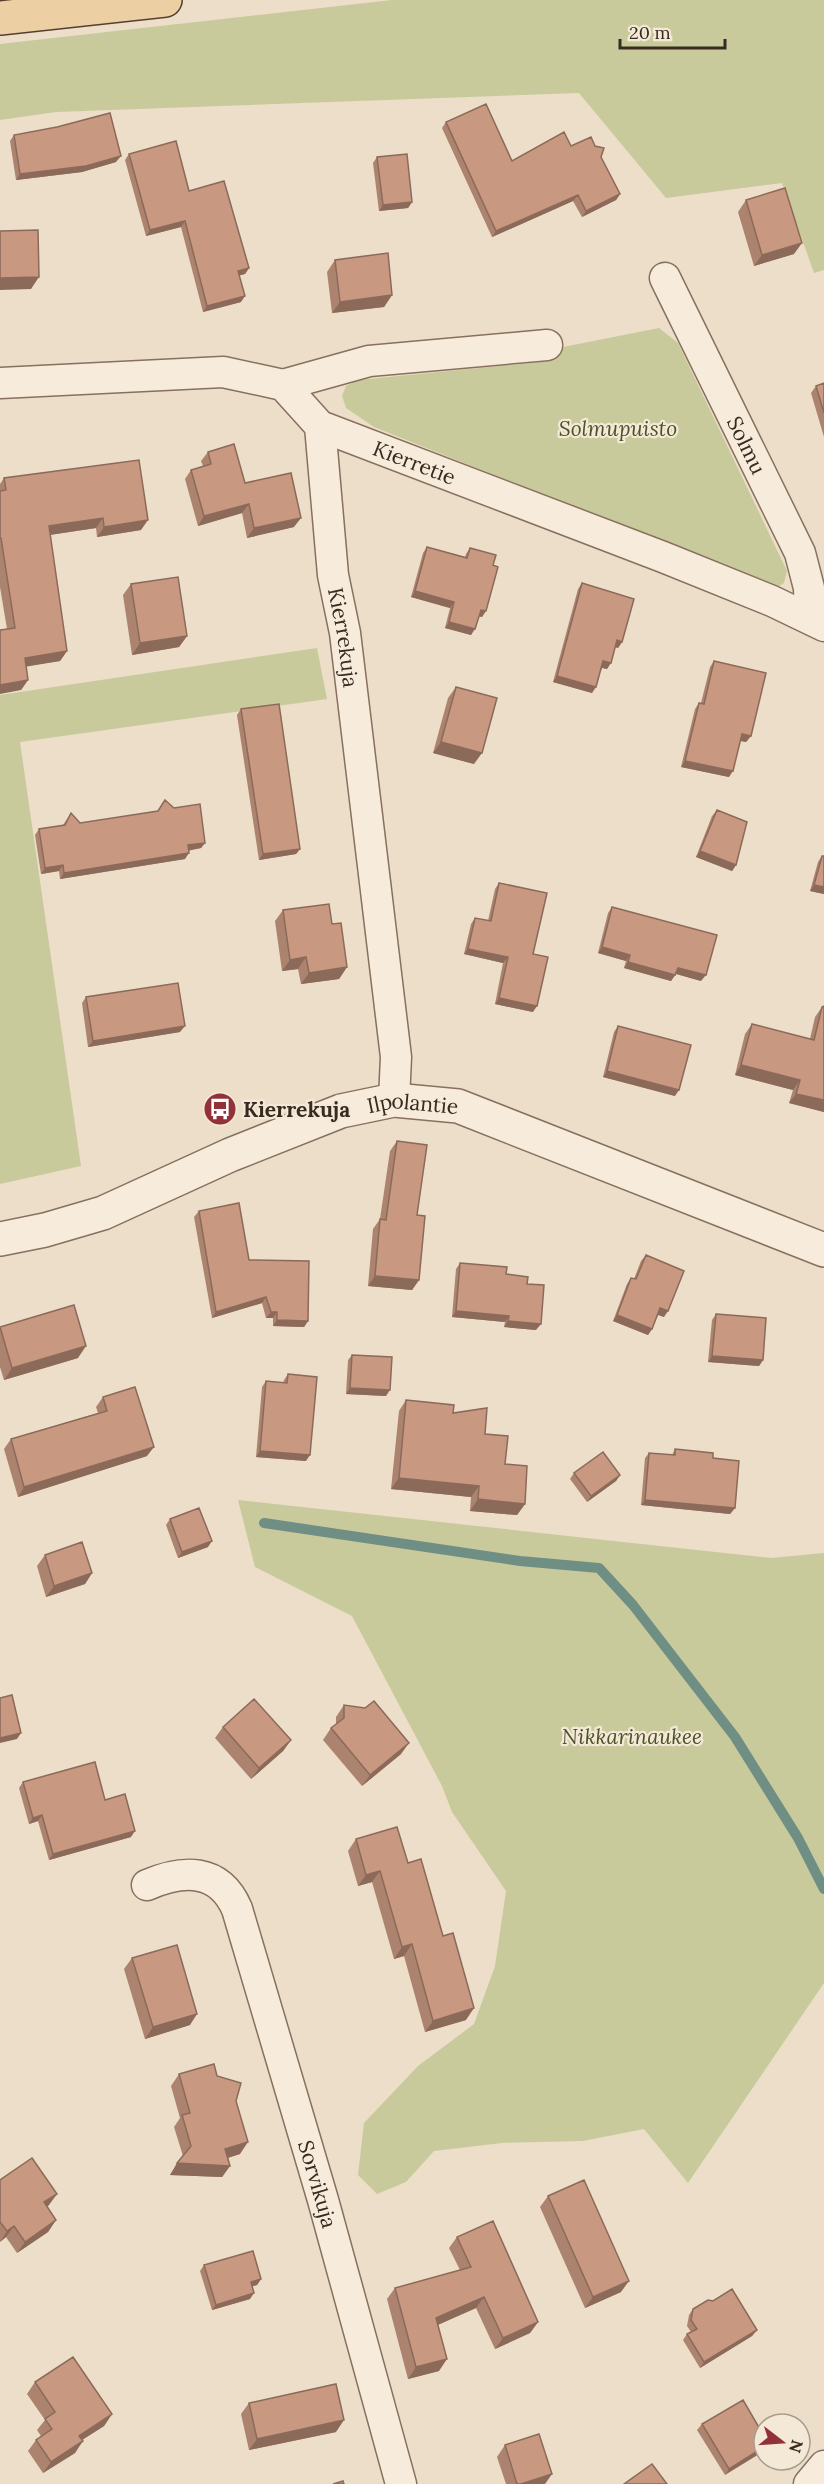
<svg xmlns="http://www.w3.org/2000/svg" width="824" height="2484" viewBox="0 0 824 2484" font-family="Lora,serif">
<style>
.green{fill:#c8ca9c}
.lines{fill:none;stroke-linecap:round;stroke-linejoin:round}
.stream{stroke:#6f8e84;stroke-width:10}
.minor-casing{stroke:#87705e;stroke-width:33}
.tertiary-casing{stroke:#87705e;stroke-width:36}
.primary-casing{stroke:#553f32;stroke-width:36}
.minor{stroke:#f7ecdb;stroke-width:30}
.tertiary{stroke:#f7ecdb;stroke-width:33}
.primary{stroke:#eccfa3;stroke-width:33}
.wall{fill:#ac836e}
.shaded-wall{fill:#8c6a5a}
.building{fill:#c89880;stroke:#8c6a5a;stroke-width:1.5}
.labels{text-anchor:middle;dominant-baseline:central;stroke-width:4.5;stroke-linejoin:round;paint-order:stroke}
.park-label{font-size:21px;font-style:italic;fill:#4c5328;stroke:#f4e9d7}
.street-label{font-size:21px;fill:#382a21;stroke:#f4e9d7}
.poi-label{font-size:21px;font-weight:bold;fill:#382a21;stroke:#f4e9d7;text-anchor:start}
</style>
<rect width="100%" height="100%" fill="#ecdec8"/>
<path class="green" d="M392 0H824V270L814 273 782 183 666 198 579 93 56 112 0 120V44Z
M659 328 678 343 787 571 784 583 776 588 374 427 346 408 342 396 346 386 358 380 550 361 553 349Z
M317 648 327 699 20 742 81 1166 0 1184V695Z
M238 1500 771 1558 824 1553V1983L688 2183 644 2129 583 2141 502 2143 434 2151 406 2182 377 2194 358 2175 364 2123 418 2066 474 2024 495 1966 506 1891 452 1812 442 1786 352 1616 255 1567Z"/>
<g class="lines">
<path class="stream" d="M264 1523 520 1561 599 1568 633 1605 735 1737 798 1838 824 1889"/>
<g class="minor-casing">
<g id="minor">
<path id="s1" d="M665 278 800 553 809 588 810 618"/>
<path id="s2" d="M0 383 223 372 283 385 320 426 663 557 772 601 824 626"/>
<path d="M283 385 369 361 547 345"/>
<path id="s3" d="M320 426 333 575 345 633 396 1057 394 1100"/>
<path id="s4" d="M147 1885C182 1870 219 1867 237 1909L323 2200 401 2484"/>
<path d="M809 2484 824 2466"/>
</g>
</g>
<g class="tertiary-casing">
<g id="tertiary">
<path id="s5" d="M0 1239 45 1230 103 1213 230 1155 341 1111 394 1100 458 1106 824 1250"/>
</g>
</g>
<g class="primary-casing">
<path id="primary" d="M0 18 165 0"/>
</g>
<use href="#minor" class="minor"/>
<use href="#tertiary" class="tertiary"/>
<use href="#primary" class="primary"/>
</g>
<path class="wall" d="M446 122 512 161 571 146 601 157 620 194 616 200 582 217 573 201 492 237 442 128Z
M14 135 116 162 82 172 16 180 10 141Z
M129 154 189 191 249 268 245 274 239 275 241 302 203 312 181 227 146 236 125 160Z
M377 157 412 202 408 208 379 211 373 163Z
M746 200 794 254 754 266 738 212Z
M335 260 392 295 384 307 332 313 327 272Z
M824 383V437L811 393 816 386Z
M208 452 245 483 294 527 247 538 242 513 198 526 185 479 191 470 203 466 201 461Z
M4 478 141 530 97 537 96 528 50 535 67 651 60 661 26 666 28 680 21 690 7 629 0 587V484Z
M427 547 465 557 466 554 470 548 493 565 482 617 479 616 471 635 445 628 450 608 411 597 423 553Z
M582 583 622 642 618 648 615 647 607 669 602 668 592 693 553 682 578 589Z
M131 584 187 636 179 647 132 655 123 595Z
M714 661 751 736 746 742 740 741 729 777 681 767 695 709 699 703H701L710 667Z
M456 687 474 764 433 753 448 698Z
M241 709 300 849 296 854 259 860 237 715Z
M717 810 736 865 732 871 696 857 712 816Z
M71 813 80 823 205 843 201 848 188 851 185 859 60 879 59 871 41 874 35 835 39 829 63 825Z
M822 856 824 894 810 891 818 862Z
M499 883 533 954V1012L495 1004 503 963 464 954 471 924 475 918 488 921 495 889Z
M612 907 701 981 676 974 671 981 624 968 626 961 598 953 608 913Z
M283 910 332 924 347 967 339 979 301 984 298 969 282 971 275 921Z
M86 997 180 1032 88 1047 82 1003Z
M822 1007 824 1112 789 1103 793 1090 735 1075 745 1034 752 1024 810 1039 815 1017Z
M618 1026 675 1096 603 1077 614 1032Z
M397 1141 417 1215 419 1280 412 1290 368 1286 373 1229 380 1219 390 1151Z
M199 1211 249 1260 308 1321 304 1327 273 1326V1318H266L262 1303 212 1318 194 1217Z
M646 1255 664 1317 658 1315 652 1329 648 1335 613 1321 627 1284 631 1278 634 1279 641 1261Z
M460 1263 527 1284 536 1330 504 1327 505 1322 452 1317 456 1269Z
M716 1314 763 1360 759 1366 708 1362 712 1320Z
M0 1327 78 1358 4 1380 0 1367Z
M352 1355 386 1396 346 1394 348 1360Z
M288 1374 306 1461 256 1457 262 1387 266 1381 283 1383 284 1380Z
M103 1397 147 1456 18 1497 4 1449 11 1439 98 1413 96 1407Z
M406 1400 453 1413 485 1434 505 1464 525 1504 517 1515 470 1511 471 1497 391 1489 399 1411Z
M675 1449 713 1458 735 1508 730 1514 641 1505 645 1458 649 1453 672 1455Z
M574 1473 620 1475 616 1481 587 1502 570 1479Z
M170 1519 208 1547 178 1558 166 1525Z
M45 1555 92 1573 85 1584 46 1597 37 1566Z
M344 1705 401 1754 362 1786 323 1740 331 1728 336 1724V1717Z
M223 1727 291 1740 283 1751 251 1779 215 1738Z
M23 1782 105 1800 131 1837 49 1860 38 1821 29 1824 19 1788Z
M356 1839 408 1863 466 2020 425 2032 404 1956 394 1959 372 1882 358 1886 348 1851Z
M132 1958 190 2025 145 2039 124 1969Z
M179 2074 217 2076 236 2101 240 2154 228 2158 230 2166 222 2177 170 2175 183 2156 174 2127 180 2118 171 2086Z
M0 2180 49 2205 47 2206 56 2220 48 2232 17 2253 6 2237 0 2242Z
M548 2196 621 2292 585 2308 540 2207Z
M457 2237 538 2322 530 2333 495 2349 476 2308 438 2325 439 2371 408 2379 387 2299 395 2288 460 2270 449 2248Z
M204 2265 261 2279 257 2285 252 2286 250 2299 212 2310 200 2271Z
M693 2309 757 2330 752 2336 700 2368 683 2340 687 2334 691 2332 687 2326 689 2315Z
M35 2382 112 2414 104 2426 82 2440 75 2453 43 2473 28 2451 36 2440 41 2436 37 2430 45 2420 27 2394Z
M249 2403 336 2432 249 2450 241 2414Z
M702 2424 764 2436 725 2475 697 2430Z
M505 2445 545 2484H506L497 2457Z"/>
<path class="shaded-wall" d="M121 156 116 162 82 172 16 180 20 174Z
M620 194 616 200 582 217 586 211Z
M578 195 573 201 492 237 496 231Z
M412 202 408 208 379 211 383 205Z
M185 221 181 227 146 236 150 230Z
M802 243 794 254 754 266 762 255Z
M249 268 245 274 234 277 238 271Z
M39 277 31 289 0 290V278Z
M392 295 384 307 332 313 340 302Z
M245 296 241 302 203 312 207 306Z
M249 504 242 513 198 526 204 516Z
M103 518 96 528 42 536 49 526Z
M301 518 294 527 247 538 254 528Z
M148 520 141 530 97 537 104 527Z
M415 591 454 602 450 608 411 597Z
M481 610 486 611 482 617 477 616Z
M449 622 475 629 471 635 445 628Z
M187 636 179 647 132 655 140 643Z
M617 640 622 642 618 648 613 646Z
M67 651 60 661 18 668 25 658Z
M603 661 611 663 607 669 599 667Z
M557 676 596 687 592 693 553 682Z
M28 680 21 690 0 694V685Z
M742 734 751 736 746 742 737 740Z
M441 742 482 753 474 764 433 753Z
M685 761 733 771 729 777 681 767Z
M205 843 201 848 183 851 188 845Z
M300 849 296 854 259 860 263 854Z
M700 851 736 865 732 871 696 857Z
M189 853 185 859 60 879 64 873Z
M63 865 59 871 41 874 45 868Z
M814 885 824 887V894L810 891Z
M602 947 630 955 626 961 598 953Z
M468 949 508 957 503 963 464 954Z
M306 957 298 969 282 971 290 960Z
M628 962 675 975 671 981 624 968Z
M347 967 339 979 301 984 309 973Z
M678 968 706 975 701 981 673 973Z
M499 998 537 1006 533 1012 495 1004Z
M185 1026 180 1032 88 1047 93 1041Z
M741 1065 800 1080 793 1090 735 1075Z
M607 1071 679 1090 675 1096 603 1077Z
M796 1094 824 1100V1112L789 1103Z
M375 1276 419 1280 412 1290 368 1286Z
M266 1297 262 1303 212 1318 216 1312Z
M660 1308 668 1311 664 1317 656 1314Z
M456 1311 509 1316 505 1322 452 1317Z
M271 1312H277L273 1318H266Z
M617 1315 652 1329 648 1335 613 1321Z
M277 1320 308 1321 304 1327 273 1326Z
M508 1321 541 1324 536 1330 504 1327Z
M86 1346 78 1358 4 1380 12 1368Z
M712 1356 763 1360 759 1366 708 1362Z
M350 1388 390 1390 386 1396 346 1394Z
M154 1447 147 1456 18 1497 24 1487Z
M260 1451 310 1455 306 1461 256 1457Z
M620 1475 616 1481 587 1502 591 1496Z
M399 1478 479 1486 471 1497 391 1489Z
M478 1499 525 1504 517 1515 470 1511Z
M645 1500 735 1508 730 1514 641 1505Z
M212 1541 208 1547 178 1558 182 1552Z
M92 1573 85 1584 46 1597 54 1586Z
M21 1733 17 1739 0 1743V1738Z
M291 1740 283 1751 251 1779 259 1768Z
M409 1743 401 1754 362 1786 370 1775Z
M42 1815 38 1821 29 1824 33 1818Z
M135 1831 131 1837 49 1860 53 1854Z
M380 1871 372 1882 358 1886 366 1875Z
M412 1944 404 1956 394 1959 402 1947Z
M474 2008 466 2020 425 2032 433 2021Z
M197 2014 190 2025 145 2039 153 2027Z
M248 2142 240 2154 217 2161 225 2149Z
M177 2163 230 2166 222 2177 170 2175Z
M57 2194 49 2205 36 2214 44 2202Z
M56 2220 48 2232 17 2253 25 2242Z
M14 2226 6 2237 0 2242 7 2231Z
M261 2279 257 2285 247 2288 251 2282Z
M629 2281 621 2292 585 2308 593 2297Z
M254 2293 250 2299 212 2310 216 2305Z
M484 2297 476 2308 428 2329 436 2318Z
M538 2322 530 2333 495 2349 503 2338Z
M757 2330 752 2336 700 2368 704 2362Z
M447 2359 439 2371 408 2379 416 2367Z
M112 2414 104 2426 71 2447 79 2436Z
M344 2420 336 2432 249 2450 257 2439Z
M83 2441 75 2453 43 2473 51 2462Z
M764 2447V2451L725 2475 729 2469Z
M552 2474 545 2484H521Z"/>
<path class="building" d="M486 104 512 161 564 132 571 146 591 137 595 146 604 148 601 157 620 194 586 211 578 195 496 231 446 122Z
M110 113 121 156 86 166 20 174 14 135 57 127Z
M176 141 189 191 224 181 249 268 238 271 245 296 207 306 185 221 150 230 129 154Z
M407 154 412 202 383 205 377 157Z
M785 188 802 243 762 255 746 200Z
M38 230 39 277 0 278V231Z
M388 253 392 295 340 302 335 260Z
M824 383V413L816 386Z
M234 444 245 483 291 473 301 518 254 528 249 504 204 516 191 470 211 464 208 452Z
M139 460 148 520 104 527 103 518 49 526 67 651 25 658 28 680 0 685V630L15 628 1 538H0V491L6 490 4 478Z
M427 547 467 558 470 548 496 555 493 565 498 567 486 611 481 610 475 629 449 622 454 602 415 591Z
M178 577 187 636 140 643 131 584Z
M582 583 634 599 622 642 617 640 611 663 603 661 596 687 557 676Z
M714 661 766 673 751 736 742 734 733 771 685 761 699 703 704 704Z
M456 687 497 698 482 753 441 742Z
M279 704 300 849 263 854 241 709Z
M165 800 174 808 200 804 205 843 188 845 189 853 64 873 63 865 45 868 39 829 65 825 71 813 80 823 158 811Z
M717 810 747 822 736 865 700 851Z
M822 856H824V887L814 885Z
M499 883 547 893 533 954 548 957 537 1006 499 998 508 957 468 949 475 918 491 921Z
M329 904 332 924 341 923 347 967 309 973 306 957 290 960 283 910Z
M612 907 717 935 706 975 678 968 675 975 628 962 630 955 602 947Z
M178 983 185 1026 93 1041 86 997Z
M824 1006V1100L796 1094 800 1080 741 1065 752 1024 814 1040 822 1007Z
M618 1026 691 1045 679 1090 607 1071Z
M397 1141 427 1145 417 1215 425 1216 419 1280 375 1276 380 1219 386 1220Z
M239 1203 249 1260 309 1261 308 1321 277 1320V1312H271L266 1297 216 1312 199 1211Z
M646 1255 684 1271 668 1311 660 1308 652 1329 617 1315 631 1278 636 1279Z
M460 1263 507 1267 506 1274 528 1277 527 1284 544 1285 541 1324 508 1321 509 1316 456 1311Z
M74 1305 86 1346 12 1368 0 1327Z
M716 1314 766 1318 763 1360 712 1356Z
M352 1355 392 1357 390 1390 350 1388Z
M288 1374 317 1377 310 1455 260 1451 266 1381 287 1383Z
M135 1387 154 1447 24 1487 11 1439 107 1411 103 1397Z
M406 1400 454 1405 453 1413 487 1408 485 1434 508 1436 505 1464 527 1466 525 1504 478 1499 479 1486 399 1478Z
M675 1449 713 1453V1458L739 1461 735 1508 645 1500 649 1453 675 1455Z
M603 1452 620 1475 591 1496 574 1473Z
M199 1508 212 1541 182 1552 170 1519Z
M82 1542 92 1573 54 1586 45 1555Z
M12 1695 21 1733 0 1738V1698Z
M254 1699 291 1740 259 1768 223 1727Z
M374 1701 409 1743 370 1775 331 1728 344 1718V1705L365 1708Z
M95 1762 105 1800 125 1794 135 1831 53 1854 42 1815 33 1818 23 1782Z
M397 1827 408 1863 421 1859 443 1936 453 1933 474 2008 433 2021 412 1944 402 1947 380 1871 366 1875 356 1839Z
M177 1945 197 2014 153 2027 132 1958Z
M214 2064 217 2076 241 2083 236 2101 248 2142 225 2149 230 2166 177 2163 191 2146 182 2115 190 2113 179 2074Z
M32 2158 57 2194 44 2202 56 2220 25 2242 14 2226 7 2231 0 2222V2180Z
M584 2180 629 2281 593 2297 548 2196Z
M493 2221 538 2322 503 2338 484 2297 436 2318 447 2359 416 2367 395 2288 471 2267 457 2237Z
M253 2251 261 2279 251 2282 254 2293 216 2305 204 2265Z
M732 2289 757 2330 704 2362 687 2334 697 2329 691 2320 693 2309 708 2300 713 2301Z
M73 2357 112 2414 79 2436 83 2441 51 2462 36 2440 52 2429 45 2419 55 2412 35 2382Z
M336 2384 344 2420 257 2439 249 2403Z
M743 2400 764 2436V2447L729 2469 702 2424Z
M539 2434 552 2474 521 2484H517L505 2445Z
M652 2464 667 2484H624Z
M343 2481 344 2484H333Z"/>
<defs>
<g id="bus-disc" transform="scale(1.725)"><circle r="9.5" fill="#92313a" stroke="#f4e9d7"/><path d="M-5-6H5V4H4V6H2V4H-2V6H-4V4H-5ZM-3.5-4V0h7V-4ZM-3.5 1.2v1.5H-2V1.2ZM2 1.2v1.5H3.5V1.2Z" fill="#fff"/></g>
</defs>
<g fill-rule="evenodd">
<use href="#bus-disc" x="220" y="1109"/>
</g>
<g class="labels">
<g class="park-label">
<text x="618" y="428">Solmupuisto</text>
<text x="632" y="1736">Nikkarinaukee</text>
</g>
<g class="street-label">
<text stroke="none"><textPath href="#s1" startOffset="186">Solmu</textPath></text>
<text stroke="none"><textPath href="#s2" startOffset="441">Kierretie</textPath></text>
<text stroke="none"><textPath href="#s3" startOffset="213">Kierrekuja</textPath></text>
<text stroke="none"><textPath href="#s5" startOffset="438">Ilpolantie</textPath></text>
<text stroke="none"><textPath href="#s4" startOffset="393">Sorvikuja</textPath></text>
</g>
<g class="poi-label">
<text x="243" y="1109">Kierrekuja</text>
</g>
</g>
<g transform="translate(782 2442) rotate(107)"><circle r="28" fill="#f4e9d7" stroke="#a99d8e" stroke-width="1.5"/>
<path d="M0-4.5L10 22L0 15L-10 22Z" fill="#92313a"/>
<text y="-9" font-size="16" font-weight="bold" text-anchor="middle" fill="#382a21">N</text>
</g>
<path d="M620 39v9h105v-9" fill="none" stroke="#382a21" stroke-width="3"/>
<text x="629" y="39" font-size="18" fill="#382a21" stroke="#f4e9d7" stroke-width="4.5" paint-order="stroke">20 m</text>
</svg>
